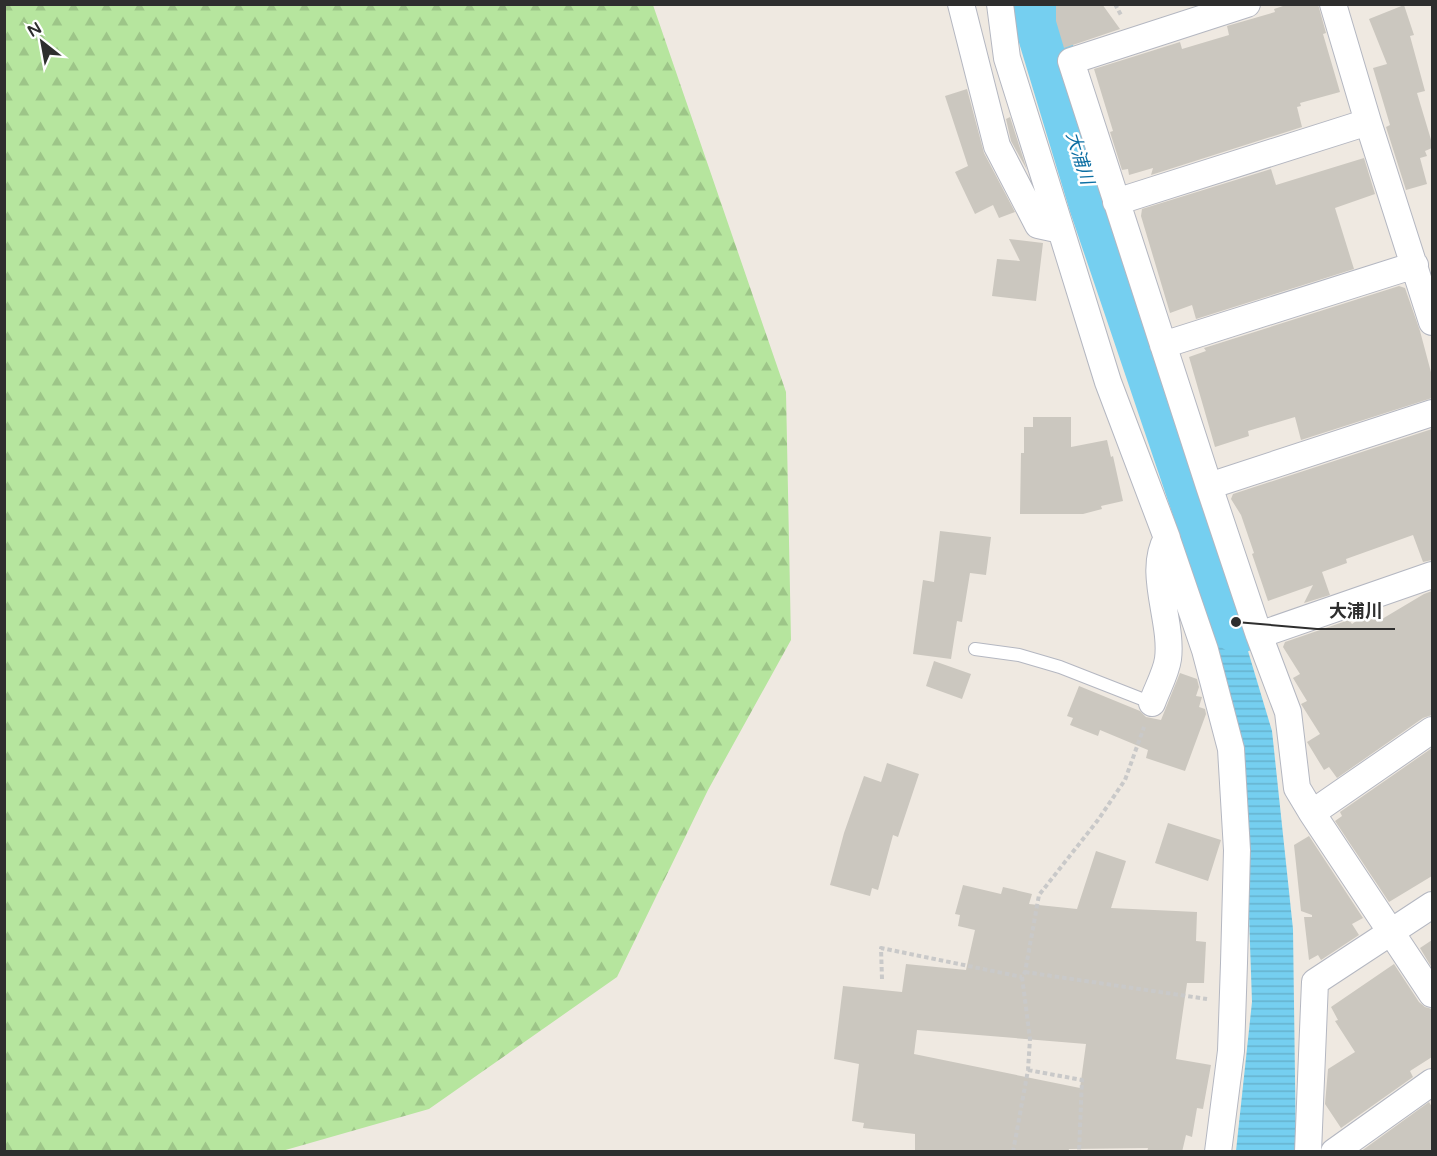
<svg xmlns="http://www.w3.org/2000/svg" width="1437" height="1156" viewBox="0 0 1437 1156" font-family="'Varela Round','Noto Sans JP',sans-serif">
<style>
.forest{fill:url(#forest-firs)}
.water{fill:url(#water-rules)}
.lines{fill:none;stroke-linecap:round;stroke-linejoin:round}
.river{stroke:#75cff0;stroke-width:51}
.building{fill:#cbc7bf;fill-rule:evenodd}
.service-casing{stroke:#b4b7c1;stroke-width:14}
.minor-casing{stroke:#b4b7c1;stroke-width:28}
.path{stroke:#c9c9c9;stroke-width:4;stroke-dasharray:4.5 3;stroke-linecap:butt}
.service{stroke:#fff;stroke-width:12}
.minor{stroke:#fff;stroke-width:26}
.labels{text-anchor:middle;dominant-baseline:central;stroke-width:5;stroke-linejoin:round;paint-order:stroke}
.water-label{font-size:18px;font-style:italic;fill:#0d6fa3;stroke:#fff}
.leader{fill:none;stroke:#2e2e2e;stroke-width:2}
.callout-dot{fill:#2e2e2e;stroke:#fff;stroke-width:2}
.callout-label{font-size:18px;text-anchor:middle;font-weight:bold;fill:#2e2e2e;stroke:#fff;stroke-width:5;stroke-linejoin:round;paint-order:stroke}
</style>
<defs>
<pattern id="forest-firs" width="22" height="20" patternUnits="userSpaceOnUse" patternTransform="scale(1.5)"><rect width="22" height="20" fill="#b6e59e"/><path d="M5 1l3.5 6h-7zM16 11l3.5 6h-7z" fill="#9dc588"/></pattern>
<pattern id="water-rules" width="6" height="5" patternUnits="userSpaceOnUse" patternTransform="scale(1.5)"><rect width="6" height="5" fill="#75cff0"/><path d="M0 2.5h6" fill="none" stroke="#66b2ce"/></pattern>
</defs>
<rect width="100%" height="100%" fill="#efe9e1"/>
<path class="forest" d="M5 4 653 5 786 392 791 640 708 790 617 977 429 1109 282 1151H5Z"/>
<path class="water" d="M1221 561 1272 731 1293 929 1296 1151H1236L1252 1002 1247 858 1190 575Z"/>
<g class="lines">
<path class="river" d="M1034 4 1094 203 1238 628"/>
</g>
<path class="building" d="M1056 4H1102L1120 29 1064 48 1056 21Z
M1289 4H1318L1326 33 1323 34 1340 92 1300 103 1301 106 1297 107 1302 127 1151 175 1153 168 1129 175 1128 169 1122 170 1110 132 1113 131 1094 69 1180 42 1182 49 1229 35 1227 26 1275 12 1274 9Z
M1404 5 1414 35 1410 36 1425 91 1417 93 1432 143V148L1425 151 1427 156 1420 158 1427 184 1406 190 1386 127 1390 125 1373 68 1387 64 1369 19Z
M967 89 984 153 1015 212 999 218 993 205 975 214 955 172 968 166 945 96Z
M1010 117 1027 170 1011 141 1006 119Z
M1364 158 1375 194 1335 208 1354 269 1196 319 1192 305 1170 313 1141 216 1142 209 1271 169 1276 185Z
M1009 239 1043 243 1036 301 992 296 997 259 1020 261Z
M1399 286 1405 288 1420 331 1432 376V398L1301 440 1295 417 1248 431 1249 436 1215 447 1189 357 1206 351 1204 348Z
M1033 417H1071V447L1107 440 1111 457 1113 456 1123 501 1101 506 1102 509 1083 514H1020L1021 453H1024V427H1033Z
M1432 429V560L1423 562 1413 535 1346 559 1347 563 1322 572 1330 595 1304 603 1313 585 1268 601 1252 554 1254 553 1241 515 1231 499 1233 494Z
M940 531 991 537 986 575 970 573 962 622 957 621 951 659 913 654 923 580 934 582Z
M1432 591V715L1423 718 1337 778 1329 767 1324 770 1307 742 1320 734 1301 704 1307 701 1293 678 1300 674 1283 647 1285 642 1349 620 1352 624 1365 615 1369 621 1374 617 1377 622 1424 594Z
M934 661 971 674 962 699 926 686Z
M1180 673 1197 679 1199 687 1196 696 1202 697 1199 707 1205 709 1206 714 1185 771 1146 758 1148 750 1100 730 1098 736 1070 725 1073 718 1067 716 1079 686 1140 711 1146 717 1161 720Z
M1432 748V876L1389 902 1335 821 1342 816 1340 812Z
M887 763 919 774 898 837 893 835 878 890 872 888 870 896 830 885 844 833 864 776 881 782Z
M1168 823 1221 840 1208 881 1155 863Z
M1309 836 1363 918 1352 924 1359 935 1321 960 1318 955 1309 960 1304 917H1312V915L1301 911 1294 845Z
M1096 851 1126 861 1111 908 1197 912 1196 941 1206 942 1204 983H1187L1176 1059 1211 1065 1203 1109 1197 1108 1192 1137 1186 1135 1182 1152H1147L1148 1148 1069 1149 1068 1152H915V1134L863 1128 864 1123 852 1121 859 1064 834 1059 843 986 902 992 906 964 966 970 975 930 958 926 960 915 955 914 963 885 1001 894 1003 887 1032 894 1029 904 1077 909ZM917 1030 1086 1044 1080 1088 914 1054Z
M1432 940V968L1420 948Z
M1394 964 1419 1002 1425 1007 1432 1009V1057L1410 1071 1413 1077 1341 1128 1325 1104 1328 1069 1355 1052 1335 1021 1338 1020 1331 1007Z
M1429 1102 1432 1107V1152H1360Z"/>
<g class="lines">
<g class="service-casing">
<path id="service" d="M975 649 1019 655 1060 667 1152 703"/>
</g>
<g class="minor-casing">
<path id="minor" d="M961 4 997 146 1038 225 1061 230 1108 382 1167 538C1147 572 1173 621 1168 659 1166 673 1157 689 1152 703
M1000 4 1007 58 1061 230
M1247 4 1071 61 1209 486 1259 635 1288 712 1297 788 1312 813 1432 994
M1333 4 1368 122 1432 322
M1116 202 1368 122
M1163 345 1415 265
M1209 486 1432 413
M1167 539 1205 650 1231 749 1237 850 1234 963 1231 1051 1218 1152
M1259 635 1432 575
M1312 813 1432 730
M1308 1152 1315 982 1432 905
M1334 1152 1432 1082"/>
</g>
<path class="path" d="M1115 4 1122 17
M1025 972 1207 999
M882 979 881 948 1022 977
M1028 1070 1082 1080 1079 1152
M1013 1152 1028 1070 1030 1039 1022 977 1025 972 1039 895 1098 820 1125 780 1144 727"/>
<use href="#service" class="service"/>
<use href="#minor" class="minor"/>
</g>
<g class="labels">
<g class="water-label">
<text transform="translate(1080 158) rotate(73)">大浦川</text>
</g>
</g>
<path class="leader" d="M1236 622L1317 629H1395"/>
<circle class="callout-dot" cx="1236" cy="622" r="6"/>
<g class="callout-label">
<text x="1356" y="617">大浦川</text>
</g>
<rect width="1437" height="1156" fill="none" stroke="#2e2e2e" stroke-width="12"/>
<g transform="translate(42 42) rotate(329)" stroke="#ffffff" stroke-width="4.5" paint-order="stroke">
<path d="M0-4.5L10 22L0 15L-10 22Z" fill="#2e2e2e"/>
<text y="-9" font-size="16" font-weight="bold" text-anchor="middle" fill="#2e2e2e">N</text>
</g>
</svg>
